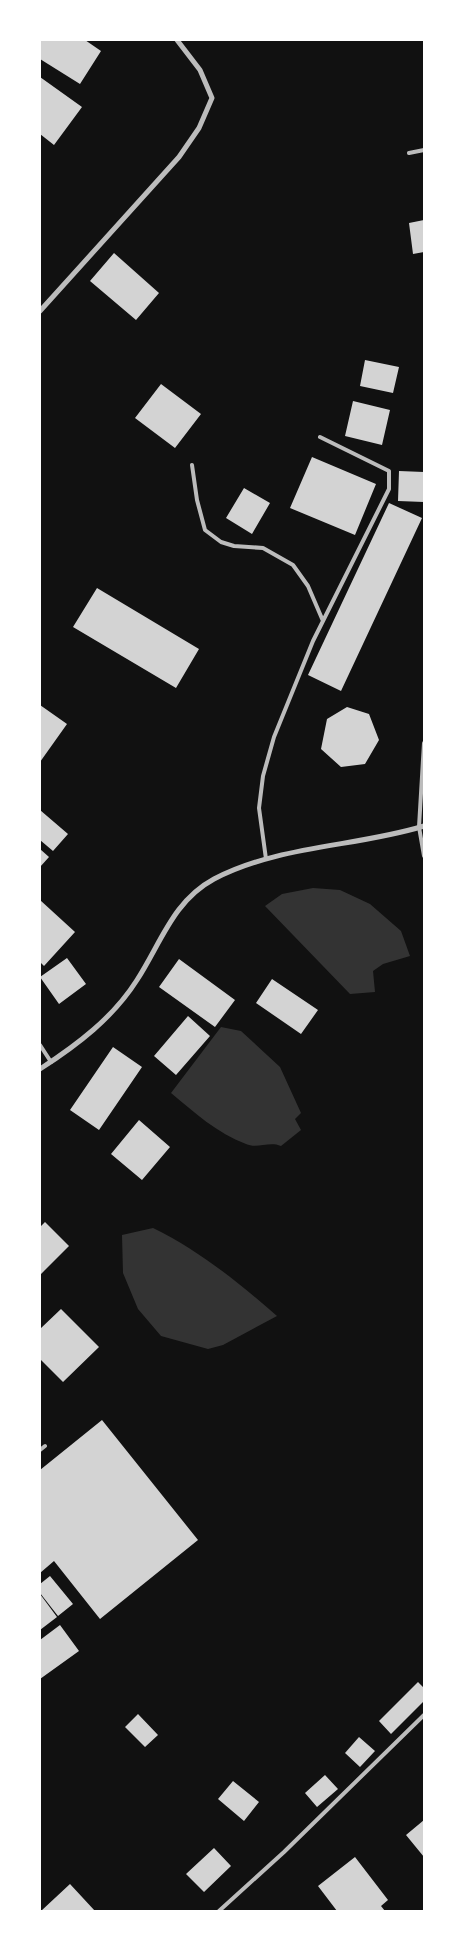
<svg xmlns="http://www.w3.org/2000/svg" width="464" height="1951" viewBox="0 0 464 1951" font-family="'Asap Condensed',sans-serif">
<style>
.water{fill:#333}
.building{fill:#d3d3d3}
.lines{fill:none;stroke-linecap:round;stroke-linejoin:round}
.service{stroke:#bcbcbc;stroke-width:4}
.minor{stroke:#bcbcbc;stroke-width:5}
</style>
<rect width="100%" height="100%" fill="#111"/>
<path class="water" d="M313 888 340 890 370 904 401 931 410 956 383 964 373 971 375 992 350 994 265 906 282 894Z
M221 1027 241 1031 280 1067 301 1113 295 1119 301 1130 281 1146C269 1141 257 1149 246 1144 217 1133 195 1113 171 1093Z
M153 1228C200 1251 238 1282 277 1316L223 1345 208 1349 161 1336 138 1309 123 1273 122 1235Z"/>
<path class="building" d="M40 40H85L101 51 80 84 40 59Z
M40 77 82 107 54 145 40 134Z
M424 220V252L413 254 409 223Z
M114 253 159 293 136 320 90 281Z
M365 360 399 367 393 393 360 386Z
M161 384 201 414 175 448 135 418Z
M353 401 390 410 382 445 345 436Z
M312 457 376 484 355 535 290 508Z
M399 471 424 472V502L398 501Z
M244 488 270 503 252 534 226 518Z
M389 503 422 518 341 691 308 675Z
M97 588 199 649 176 688 73 627Z
M40 705 67 724 40 762Z
M347 707 369 714 379 740 365 764 341 767 321 749 327 719Z
M40 810 68 834 53 851 40 840Z
M40 849 49 857 40 867Z
M40 900 75 932 44 966 40 962Z
M67 958 86 984 59 1004 40 977Z
M179 959 235 1000 215 1027 159 987Z
M272 979 318 1010 301 1034 256 1003Z
M188 1016 210 1036 176 1075 154 1056Z
M113 1047 142 1067 99 1130 70 1110Z
M139 1120 170 1147 142 1180 111 1154Z
M45 1222 69 1246 40 1275V1227Z
M61 1309 99 1347 63 1382 40 1359V1329Z
M102 1420 198 1540 100 1619 54 1561 40 1573V1470Z
M50 1576 73 1604 58 1616 40 1593V1584Z
M40 1594 57 1617 40 1630Z
M60 1625 79 1651 40 1679V1640Z
M418 1682 424 1688V1701L391 1734 379 1721Z
M138 1714 158 1735 145 1747 125 1727Z
M359 1737 375 1751 360 1767 345 1753Z
M325 1775 338 1789 317 1807 305 1793Z
M233 1781 259 1802 244 1821 218 1799Z
M424 1820V1857L406 1835Z
M214 1848 231 1866 204 1892 186 1874Z
M355 1857 388 1900 381 1906 385 1911H337L318 1886Z
M70 1884 95 1911H41Z"/>
<g class="lines">
<path class="service" d="M409 153 424 150
M192 465 197 500 205 530 221 542 234 546 263 548 293 565 308 586 323 621
M424 743 419 827 424 856
M266 859 259 808 263 776 274 737 313 641 389 489V471L320 437
M40 1045 51 1062
M40 1450 45 1446
M219 1911 284 1852 424 1715"/>
<path class="minor" d="M40 311 179 157 199 128 212 98 200 70 177 40
M40 1069C77 1045 113 1018 137 980 161 943 173 901 214 879 279 845 356 847 424 826"/>
</g>
<rect width="464" height="1951" fill="none" stroke="#ffffff" stroke-width="82"/>
</svg>
